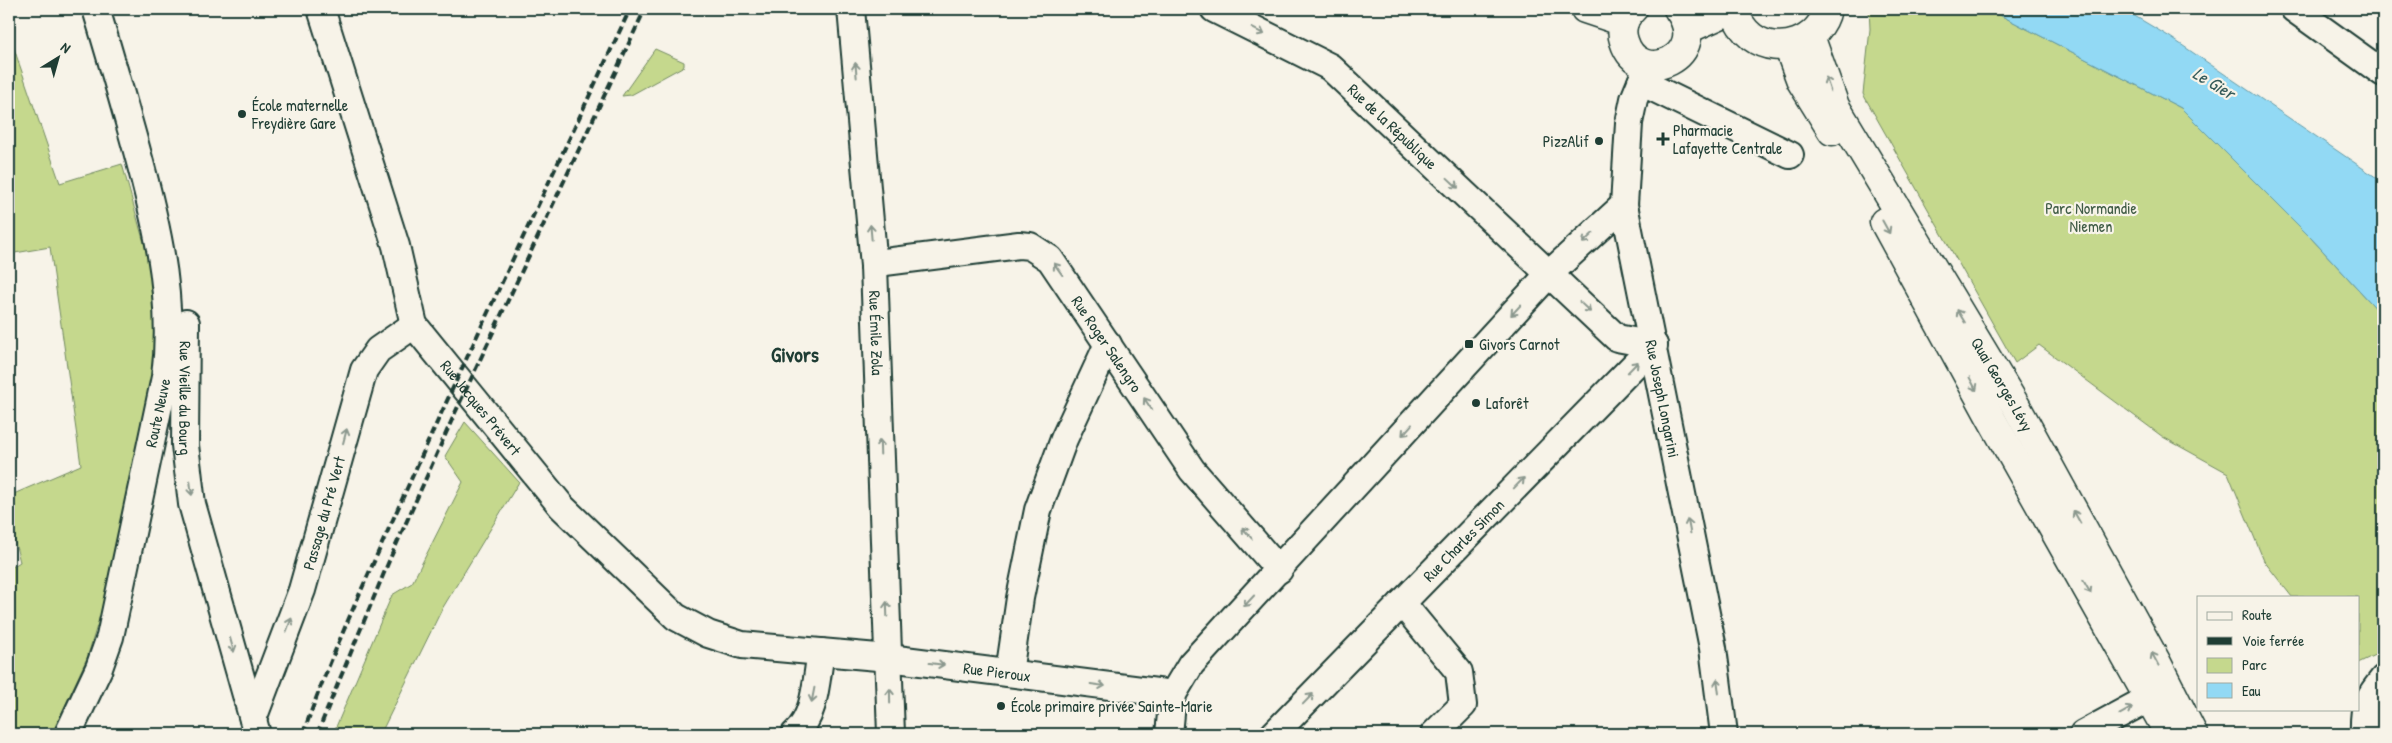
<svg xmlns="http://www.w3.org/2000/svg" width="2392" height="743" viewBox="0 0 2392 743" font-family="'Patrick Hand',sans-serif">
<style>
.green{fill:#c5d88d;stroke:#728a60}
.water{fill:#92d9f4;stroke:#649ba7}
.lines{fill:none;stroke-linecap:round;stroke-linejoin:round}
.minor-casing{stroke:#1f3d34;stroke-width:30}
.major-casing{stroke:#1f3d34;stroke-width:31}
.minor{stroke:#f7f3e8;stroke-width:26}
.major{stroke:#f7f3e8;stroke-width:28}
.rail{stroke:#1f3d34;stroke-width:4;stroke-dasharray:8 4;stroke-linecap:butt}
.oneway{stroke:#8b988e}
.poi-dot{fill:#1f3d34;stroke:#f7f3e8;stroke-width:2}
.labels{text-anchor:middle;dominant-baseline:central;stroke-width:4.5;stroke-linejoin:round;paint-order:stroke}
.poi-label{font-size:16px;fill:#1f3d34;stroke:#f7f3e8;text-anchor:start}
.street-label{font-size:16px;fill:#1f3d34;stroke:#f7f3e8}
.park-label{font-size:16px;fill:#405c46;stroke:#f7f3e8}
.water-label{font-size:18px;font-style:italic;fill:#365c5a;stroke:#f7f3e8}
.district-label{font-size:21px;font-weight:bold;fill:#1f3d34;stroke:#f7f3e8}
</style>
<rect width="100%" height="100%" fill="#f7f3e8"/>
<filter id="ink" filterUnits="userSpaceOnUse"><feTurbulence type="fractalNoise" baseFrequency=".02" numOctaves="2"/><feDisplacementMap in="SourceGraphic" scale="10" xChannelSelector="R" yChannelSelector="G"/><feConvolveMatrix kernelMatrix="1 2 1 2 8 2 1 2 1" color-interpolation-filters="sRGB"/></filter>
<g filter="url(#ink)">
<path class="green" d="M1869 9H1988L2181 108 2311 238 2383 316V651L2358 663V597H2292L2264 561 2228 473 2163 437 2039 345 2015 363 1863 94 1870 29Z
M9 34 60 183 122 164 151 268 161 346 105 600 87 658 52 734H9V569L20 562 9 519V496L81 465 50 247 9 254Z
M655 49 684 62V66L631 95 622 96Z
M465 422 519 482 442 609 381 733 333 734 392 595 412 583 463 482 445 456Z"/>
<path class="water" d="M1988 9H2123L2170 37 2383 182V316L2311 238 2181 108Z"/>
<g class="lines">
<g class="minor-casing">
<g id="minor">
<path id="s1" d="M321 9 396 246 414 325 562 507 676 617 708 634 742 645 889 658 1173 694"/>
<path id="s2" d="M851 9 874 266 891 734"/>
<path id="s3" d="M1214 9 1330 67 1617 338 1654 345"/>
<path d="M2294 9 2383 73"/>
<path id="s4" d="M1648 65 1634 99 1629 123 1624 205 1713 648 1724 734"/>
<path d="M1641 82 1790 155"/>
<path id="s5" d="M874 266 885 262 1019 245 1030 246 1050 259 1192 470 1279 570"/>
<path id="s6" d="M186 323 185 445 192 504 257 734"/>
<path d="M1402 603 1459 672 1463 705 1434 734"/>
<path d="M1009 673 1020 598 1038 510 1064 439 1108 344"/>
<path id="s7" d="M253 719 302 590 364 370 378 350 414 325"/>
<path id="s8" d="M68 734 99 668 110 637 165 377C176 293 153 207 130 126 119 87 108 48 96 9"/>
<path d="M795 734C816 716 816 678 821 652"/>
<path d="M1169 734 1173 694 1191 664 1549 274 1624 205"/>
<path id="s9" d="M1274 734 1654 345"/>
<path d="M2083 734 2168 688"/>
<path d="M2364 734C2363 705 2366 701 2383 679"/>
</g>
</g>
<g class="major-casing">
<g id="major">
<path d="M1585 9 1624 22"/>
<path d="M1633 9C1624 17 1620 29 1624 41 1639 90 1713 56 1678 9"/>
<path d="M1733 9C1737 20 1743 30 1752 37 1779 57 1821 41 1827 9"/>
<path d="M1688 29 1733 9"/>
<path id="s10" d="M1810 36 1835 106 2016 406 2157 663 2193 734"/>
<path d="M1788 46 1801 81 1832 131"/>
<path d="M1884 222 1992 420 2169 734"/>
</g>
</g>
<use href="#minor" class="minor"/>
<use href="#major" class="major"/>
<path class="rail" d="M303 734C335 643 378 554 417 466 487 313 559 161 630 9
M317 734 389 561 455 413 645 9"/>
</g>
<defs><path id="oneway-shaft" d="M-6 0H5M1.5-3L5.5 0L1.5 3" fill="none" stroke-width="1.6" stroke-linecap="round" stroke-linejoin="round" transform="scale(1.25)"/></defs>
<g class="oneway">
<use href="#oneway-shaft" transform="translate(1258 31) rotate(27)"/>
<use href="#oneway-shaft" transform="translate(856 70) rotate(-95)"/>
<use href="#oneway-shaft" transform="translate(1828 84) rotate(-108)"/>
<use href="#oneway-shaft" transform="translate(1453 183) rotate(43)"/>
<use href="#oneway-shaft" transform="translate(1886 227) rotate(61)"/>
<use href="#oneway-shaft" transform="translate(871 232) rotate(-95)"/>
<use href="#oneway-shaft" transform="translate(1588 238) rotate(137)"/>
<use href="#oneway-shaft" transform="translate(1058 269) rotate(-126)"/>
<use href="#oneway-shaft" transform="translate(1585 307) rotate(43)"/>
<use href="#oneway-shaft" transform="translate(1516 310) rotate(133)"/>
<use href="#oneway-shaft" transform="translate(1961 316) rotate(-121)"/>
<use href="#oneway-shaft" transform="translate(1633 367) rotate(-46)"/>
<use href="#oneway-shaft" transform="translate(1973 384) rotate(62)"/>
<use href="#oneway-shaft" transform="translate(1148 404) rotate(-124)"/>
<use href="#oneway-shaft" transform="translate(1407 430) rotate(132)"/>
<use href="#oneway-shaft" transform="translate(345 436) rotate(-75)"/>
<use href="#oneway-shaft" transform="translate(880 447) rotate(-92)"/>
<use href="#oneway-shaft" transform="translate(1519 483) rotate(-46)"/>
<use href="#oneway-shaft" transform="translate(191 488) rotate(83)"/>
<use href="#oneway-shaft" transform="translate(2077 517) rotate(-119)"/>
<use href="#oneway-shaft" transform="translate(1689 526) rotate(-101)"/>
<use href="#oneway-shaft" transform="translate(1247 533) rotate(-131)"/>
<use href="#oneway-shaft" transform="translate(2087 587) rotate(60)"/>
<use href="#oneway-shaft" transform="translate(1249 601) rotate(133)"/>
<use href="#oneway-shaft" transform="translate(887 609) rotate(-92)"/>
<use href="#oneway-shaft" transform="translate(289 625) rotate(-69)"/>
<use href="#oneway-shaft" transform="translate(232 645) rotate(74)"/>
<use href="#oneway-shaft" transform="translate(2155 659) rotate(-118)"/>
<use href="#oneway-shaft" transform="translate(937 664) rotate(7)"/>
<use href="#oneway-shaft" transform="translate(1098 685) rotate(8)"/>
<use href="#oneway-shaft" transform="translate(1718 686) rotate(-97)"/>
<use href="#oneway-shaft" transform="translate(813 695) rotate(101)"/>
<use href="#oneway-shaft" transform="translate(890 696) rotate(-91)"/>
<use href="#oneway-shaft" transform="translate(1308 699) rotate(-46)"/>
<use href="#oneway-shaft" transform="translate(2126 711) rotate(-29)"/>
</g>
</g>
<g class="poi-dot">
<circle cx="242" cy="114" r="5"/>
<path d="M1660.5 131.5h5v5h5v5h-5v5h-5v-5h-5v-5h5z"/>
<circle cx="1599" cy="141" r="5"/>
<rect x="1464" y="339" width="10" height="10" rx="2.5"/>
<circle cx="1476" cy="403" r="5"/>
<circle cx="1001" cy="706" r="5"/>
</g>
<g class="labels">
<g class="poi-label">
<text x="252" y="105">École maternelle<tspan x="252" dy="18">Freydière Gare</tspan></text>
<text x="1673" y="130">Pharmacie<tspan x="1673" dy="18">Lafayette Centrale</tspan></text>
<text x="1589" y="141" text-anchor="end">PizzAlif</text>
<text x="1479" y="344">Givors Carnot</text>
<text x="1486" y="403">Laforêt</text>
<text x="1011" y="706">École primaire privée Sainte-Marie</text>
</g>
<g class="street-label">
<text stroke="none"><textPath href="#s3" startOffset="216">Rue de la République</textPath></text>
<text stroke="none"><textPath href="#s2" startOffset="325">Rue Émile Zola</textPath></text>
<text stroke="none"><textPath href="#s5" startOffset="284">Rue Roger Salengro</textPath></text>
<text stroke="none"><textPath href="#s10" startOffset="399">Quai Georges Lévy</textPath></text>
<text stroke="none"><textPath href="#s6" startOffset="75">Rue Vieille du Bourg</textPath></text>
<text stroke="none"><textPath href="#s4" startOffset="341">Rue Joseph Longarini</textPath></text>
<text stroke="none"><textPath href="#s1" startOffset="436">Rue Jacques Prévert</textPath></text>
<text stroke="none"><textPath href="#s8" startOffset="335">Route Neuve</textPath></text>
<text stroke="none"><textPath href="#s7" startOffset="218">Passage du Pré Vert</textPath></text>
<text stroke="none"><textPath href="#s9" startOffset="271">Rue Charles Simon</textPath></text>
<text stroke="none"><textPath href="#s1" startOffset="1051">Rue Pieroux</textPath></text>
</g>
<g class="park-label">
<text x="2091" y="208">Parc Normandie<tspan x="2091" dy="18">Niemen</tspan></text>
</g>
<g class="water-label">
<text transform="translate(2214 83) rotate(31)">Le Gier</text>
</g>
<g class="district-label">
<text x="795" y="354">Givors</text>
</g>
</g>
<rect width="2392" height="743" fill="none" stroke="#f7f3e8" stroke-width="30"/>
<rect x="15" y="15" width="2362" height="713" fill="none" stroke="#1f3d34" stroke-width="2" filter="url(#ink)"/>
<rect x="2197" y="596" width="162" height="115" fill="#f7f3e8" stroke="#a1aaa0"/>
<rect x="2207" y="612" width="25" height="8" fill="#f7f3e8" stroke="#a1aaa0"/>
<text x="2242" y="620" font-size="15" fill="#1f3d34">Route</text>
<rect x="2207" y="637" width="25" height="8" fill="#1f3d34" stroke="#a1aaa0"/>
<text x="2242" y="646" font-size="15" fill="#1f3d34">Voie ferrée</text>
<rect x="2207" y="658" width="25" height="15" fill="#c5d88d" stroke="#a1aaa0"/>
<text x="2242" y="670" font-size="15" fill="#1f3d34">Parc</text>
<rect x="2207" y="683" width="25" height="15" fill="#92d9f4" stroke="#a1aaa0"/>
<text x="2242" y="696" font-size="15" fill="#1f3d34">Eau</text>
<g transform="translate(58 58) rotate(37)" stroke="#f7f3e8" stroke-width="4" paint-order="stroke">
<path d="M0-4L9 19L0 12L-9 19Z" fill="#1f3d34"/>
<text y="-8" font-size="14" font-weight="bold" text-anchor="middle" fill="#1f3d34">N</text>
</g>
</svg>
